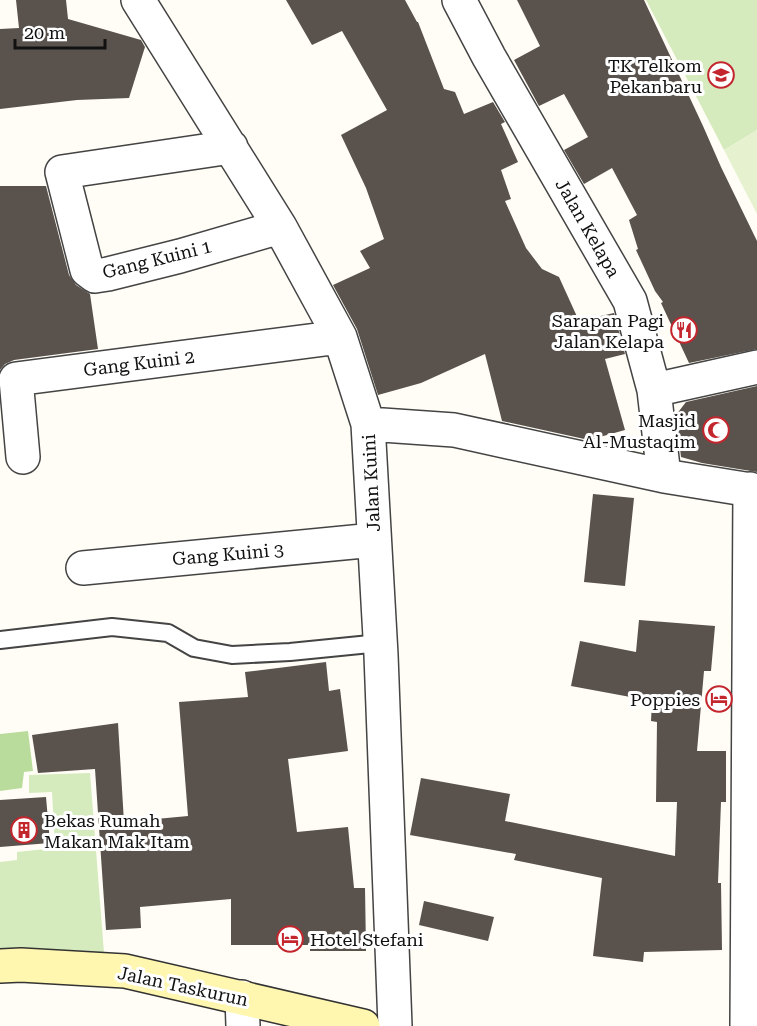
<svg xmlns="http://www.w3.org/2000/svg" width="757" height="1026" viewBox="0 0 757 1026" font-family="'Roboto Serif',serif">
<style>
.green{fill:#d5ebbd}
.forest{fill:#b9dc9c}
.pitch{fill:#e6f2cf}
.building{fill:#5a524d}
.lines{fill:none;stroke-linecap:round;stroke-linejoin:round}
.lane-casing{stroke:#444;stroke-width:20}
.street-casing{stroke:#444;stroke-width:36}
.secondary-casing{stroke:#333;stroke-width:36}
.lane{stroke:#fff;stroke-width:16}
.street{stroke:#fff;stroke-width:33}
.secondary{stroke:#fff6b0;stroke-width:33}
.labels{text-anchor:middle;dominant-baseline:central;stroke-width:6;stroke-linejoin:round;paint-order:stroke}
.poi-label{font-size:18px;fill:#111;stroke:#fff;text-anchor:end}
.street-label{font-size:18px;fill:#111;stroke:#fff}
</style>
<rect width="100%" height="100%" fill="#fffdf5"/>
<path class="green" d="M646 0H757V130L724 150Z
M90 773 104 953 0 957V862L17 860V852L55 848 52 792 29 793V775Z"/>
<path class="forest" d="M28 731 33 771 24 772 22 788 0 791V734Z"/>
<path class="pitch" d="M757 130V214L724 150Z"/>
<path class="building" d="M16 0H66L68 19 141 40 145 47 129 98 77 100 0 109V29L19 28Z
M286 0H405L417 22H418L444 89 455 92 464 114 493 102 505 122 501 124 518 162 501 170 511 199 505 201 526 248 542 269 559 277 579 321 614 313 625 354 605 359 625 430 589 440 502 421 485 354 421 383 378 395 357 329 333 285 370 268 360 251 384 239 366 188 341 135 387 110 342 31 312 45Z
M517 0H644L703 126 721 167 757 241V349L689 363 661 303 663 302 655 291 636 250 638 249 629 220 637 215 612 168 584 184 564 150 588 137 564 94 539 106 514 60 540 46Z
M0 186H46L69 275 76 285 90 294 98 349 14 360 5 364 0 370Z
M757 386V472L702 463 681 457 676 415 686 402Z
M593 494 634 498 625 586 584 582Z
M639 620 715 626 711 671H704L697 751H726V802H721L718 883H721L722 950 644 952 643 962 593 956 602 878 514 860 516 854 410 835 421 778 510 794 505 821 675 856 677 802H656L657 722 651 721 652 701 571 686 580 641 636 652Z
M326 662 329 691 340 689 348 751 288 759 297 832 348 827 354 888H365L366 951H310V945H231V899L140 907 141 928 106 930 95 769 38 773 32 735 118 723 124 822 188 816 179 702 248 697 245 672Z
M46 797 50 843 0 847V800Z
M424 901 494 917 488 941 419 925Z"/>
<g class="lines">
<g class="lane-casing">
<path id="lane" d="M0 640 112 627 168 633 194 648 232 655 290 652 380 643"/>
</g>
<g class="street-casing">
<path id="street" d="M138 0 280 227 340 337 368 424 381 655 395 1026
M459 0 489 57 630 301 654 390 664 476
M231 147 62 172 87 270 95 276 108 274 180 256 280 227
M654 390 757 367
M368 424 454 430 664 476 757 491
M23 457 16 379 340 337
M83 568 374 540
M242 997 243 1026
M747 1026 750 489"/>
</g>
<g class="secondary-casing">
<path id="secondary" d="M0 966 21 965 125 971 363 1026"/>
</g>
<use href="#lane" class="lane"/>
<use href="#street" class="street"/>
<use href="#secondary" class="secondary"/>
</g>
<defs>
<g id="school-ring" transform="scale(1.35)"><circle r="9.5" fill="#fff" stroke="#c4262e" stroke-width="1.5"/><path d="M0-5L7-2L0 1L-7-2ZM-4 1L0 2.5L4 1V4Q0 6-4 4Z" fill="#c4262e"/></g>
<g id="restaurant-ring" transform="scale(1.35)"><circle r="9.5" fill="#fff" stroke="#c4262e" stroke-width="1.5"/><path d="M-5-6h1v4h1v-4h1v4h1v-4h1v5L-1.5 .5V6h-2V.5L-5-1ZM5-6V6H3V1.5H1.5Q1.5-4 5-6Z" fill="#c4262e"/></g>
<g id="mosque-ring" transform="scale(1.35)"><circle r="9.5" fill="#fff" stroke="#c4262e" stroke-width="1.5"/><path d="M3.5-4.9A6 6 0 1 0 3.5 4.9A5 5 0 1 1 3.5-4.9Z" fill="#c4262e"/></g>
<g id="hotel-ring" transform="scale(1.35)"><circle r="9.5" fill="#fff" stroke="#c4262e" stroke-width="1.5"/><path d="M-6-4.5h1.5V1H6V5H4.5V3h-9V5H-6ZM-4 0a1.8 1.8 0 1 1 3.6 0ZM.5 0V-2.5h3Q6-2.5 6 0Z" fill="#c4262e"/></g>
<g id="building-ring" transform="scale(1.35)"><circle r="9.5" fill="#fff" stroke="#c4262e" stroke-width="1.5"/><path d="M-4-6H4V6H1V3H-1V6H-4ZM-2.5-4.3h1.7v1.8h-1.7ZM.8-4.3h1.7v1.8H.8ZM-2.5-1h1.7V.8h-1.7ZM.8-1h1.7V.8H.8Z" fill="#c4262e"/></g>
</defs>
<g fill-rule="evenodd">
<use href="#school-ring" x="721" y="75"/>
<use href="#restaurant-ring" x="684" y="330"/>
<use href="#mosque-ring" x="716" y="430"/>
<use href="#hotel-ring" x="719" y="699"/>
<use href="#building-ring" x="24" y="830"/>
<use href="#hotel-ring" x="290" y="939"/>
</g>
<g class="labels">
<g class="poi-label">
<text x="702" y="65">TK Telkom<tspan x="702" dy="21">Pekanbaru</tspan></text>
<text x="664" y="320">Sarapan Pagi<tspan x="664" dy="21">Jalan Kelapa</tspan></text>
<text x="696" y="420">Masjid<tspan x="696" dy="21">Al-Mustaqim</tspan></text>
<text x="700" y="699">Poppies</text>
<text x="44" y="820" text-anchor="start">Bekas Rumah<tspan x="44" dy="21">Makan Mak Itam</tspan></text>
<text x="310" y="939" text-anchor="start">Hotel Stefani</text>
</g>
<g class="street-label">
<text transform="translate(588 228) rotate(60)">Jalan Kelapa</text>
<text transform="translate(157 259) rotate(-14)">Gang Kuini 1</text>
<text transform="translate(139 363) rotate(-7)">Gang Kuini 2</text>
<text transform="translate(371 483) rotate(-93)">Jalan Kuini</text>
<text transform="translate(228 554) rotate(-5)">Gang Kuini 3</text>
<text transform="translate(183 986) rotate(12)">Jalan Taskurun</text>
</g>
</g>
<path d="M15 39v9h90v-9" fill="none" stroke="#111111" stroke-width="3"/>
<text x="24" y="39" font-size="18" fill="#111111" stroke="#ffffff" stroke-width="4.5" paint-order="stroke">20 m</text>
</svg>
